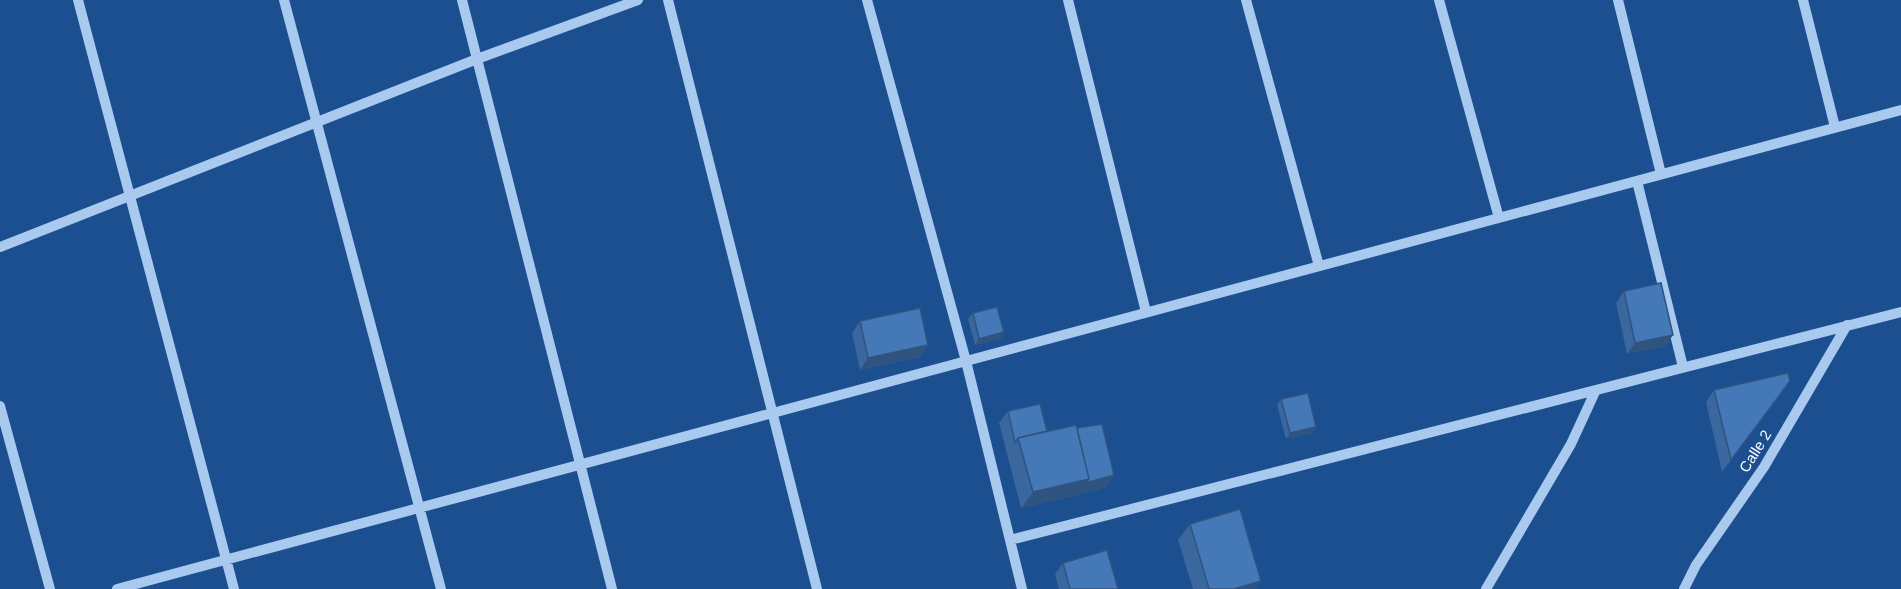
<svg xmlns="http://www.w3.org/2000/svg" width="1901" height="589" viewBox="0 0 1901 589" font-family="Arial,sans-serif">
<style>
.lines{fill:none;stroke-linecap:round;stroke-linejoin:round}
.minor{stroke:#a9c9ee;stroke-width:10}
.wall{fill:#3a679d}
.shaded-wall{fill:#305480}
.building{fill:#4478b7;stroke:#305480;stroke-width:1.5}
.labels{text-anchor:middle;dominant-baseline:central;stroke-width:6;stroke-linejoin:round;paint-order:stroke}
.street-label{font-size:15px;fill:#fff;stroke:#1b4f8f}
</style>
<rect width="100%" height="100%" fill="#1b4f8f"/>
<g class="lines">
<path class="minor" d="M78 0 234 589
M284 0 441 589
M462 0 612 589
M668 0 817 589
M867 0 966 361 1022 589
M1068 0 1146 312
M1246 0 1319 266
M1439 0 1499 218
M1618 0 1661 174
M1803 0 1835 127
M1637 181 1683 367
M0 247 477 59 638 0
M0 406 50 589
M1010 540 1901 312
M117 589 1901 110
M1486 589 1571 444 1595 392
M1684 589 1696 565 1764 467 1847 325"/>
</g>
<path class="wall" d="M1624 291 1673 335 1665 346 1627 354 1616 303Z
M973 313 1004 332 1000 339 975 345 968 319Z
M860 321 928 345 920 357 860 370 852 333Z
M1714 390 1782 393 1722 472 1706 402Z
M1281 399 1316 427 1312 433 1286 439 1277 405Z
M1008 411 1047 431 1077 428 1114 475 1106 487 1078 495 1021 508 999 423Z
M1190 524 1261 581 1256 589H1193L1178 540Z
M1063 563 1118 589H1059L1055 574Z"/>
<path class="shaded-wall" d="M1004 332 1000 339 975 345 979 339Z
M1673 335 1665 346 1627 354 1635 343Z
M928 345 920 357 860 370 868 358Z
M1316 427 1312 433 1286 439 1290 433Z
M1114 475 1106 487 1078 495 1021 508 1033 492 1089 479Z
M1261 581 1256 589H1234Z"/>
<path class="building" d="M1661 283 1673 335 1635 343 1624 291Z
M997 307 1004 332 979 339 973 313Z
M920 308 928 345 868 358 860 321Z
M1788 373 1790 381 1731 460 1714 390Z
M1308 393 1316 427 1290 433 1281 399Z
M1040 404 1047 431 1018 438 1015 443 1008 411Z
M1102 424 1114 475 1086 483 1089 479 1077 428Z
M1076 425 1089 479 1033 492 1018 438Z
M1240 509 1261 581 1234 589H1209L1190 524Z
M1107 550 1118 589H1070L1063 563Z"/>
<g class="labels">
<g class="street-label">
<text transform="translate(1755 451) rotate(-58)">Calle 2</text>
</g>
</g>
</svg>
